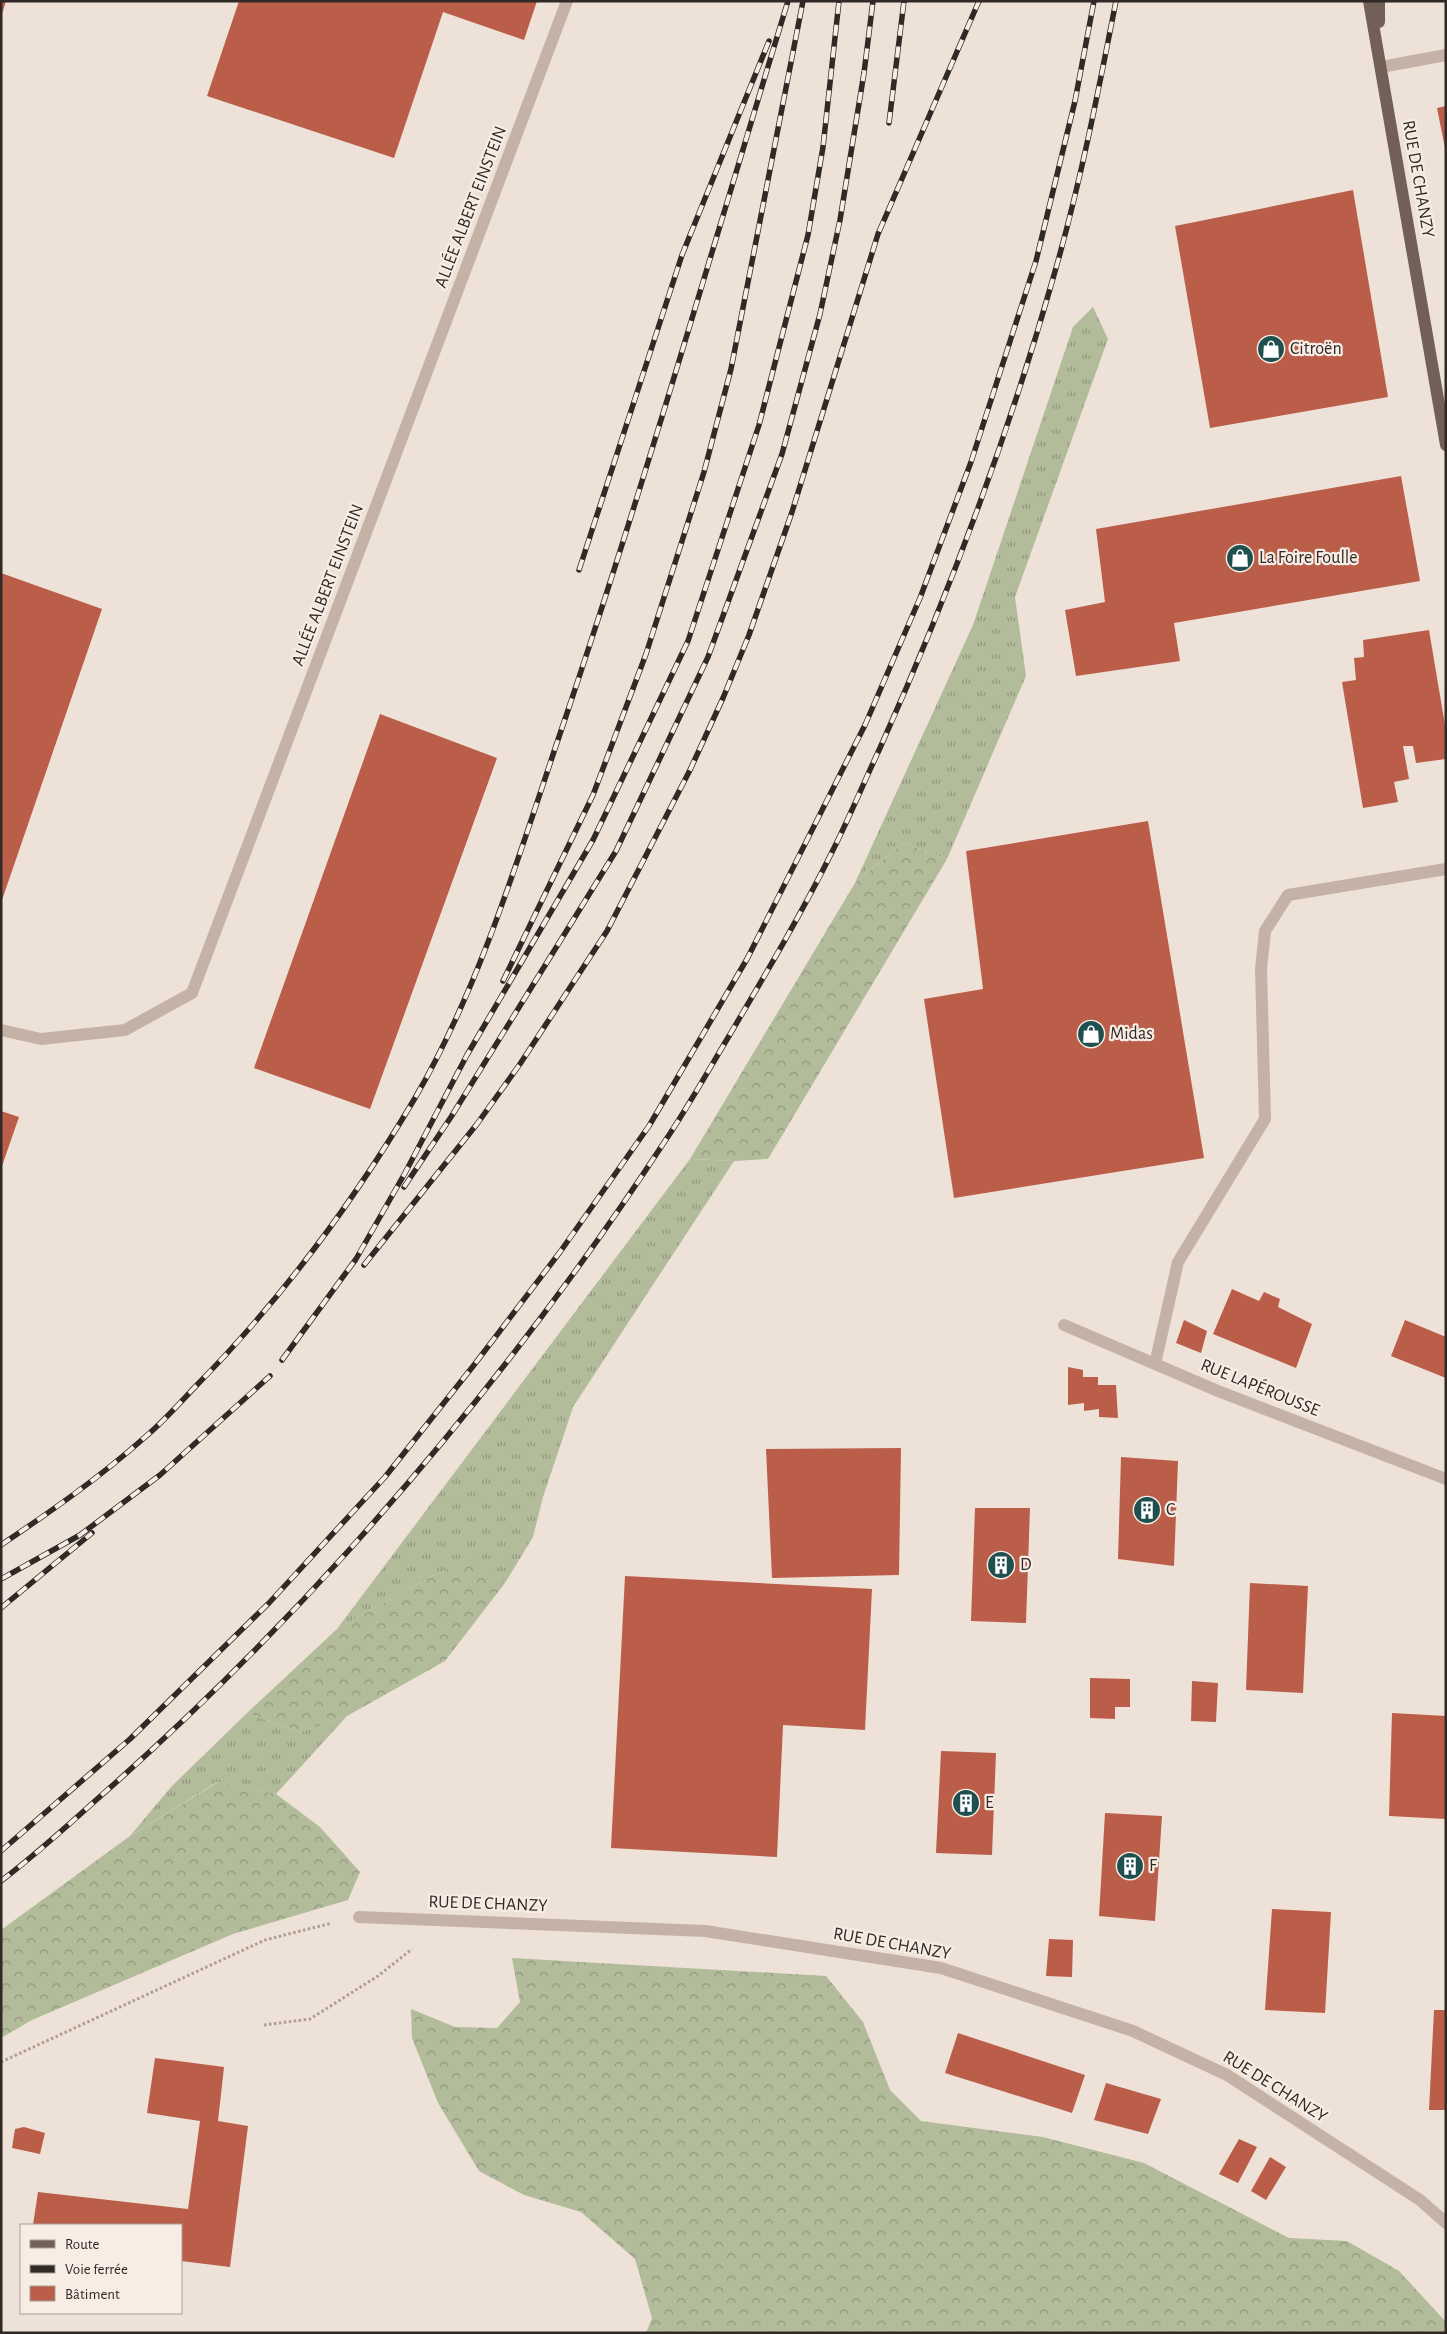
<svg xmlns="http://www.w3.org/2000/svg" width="1447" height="2334" viewBox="0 0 1447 2334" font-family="'Alegreya Sans',sans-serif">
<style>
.grass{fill:url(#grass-tufts)}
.forest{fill:url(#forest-crowns)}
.building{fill:#ba5e4a}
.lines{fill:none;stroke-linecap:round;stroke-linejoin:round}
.path{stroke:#b09c90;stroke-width:3;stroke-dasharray:2.5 2.5;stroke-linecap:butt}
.minor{stroke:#c5b2a6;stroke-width:12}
.major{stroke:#725f58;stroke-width:12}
.rail-casing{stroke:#312926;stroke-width:5.5}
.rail{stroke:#f7ede4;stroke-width:4;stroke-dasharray:11;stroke-linecap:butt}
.labels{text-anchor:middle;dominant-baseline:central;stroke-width:4.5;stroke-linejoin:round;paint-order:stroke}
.street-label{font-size:18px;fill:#312926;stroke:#f7ede4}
.poi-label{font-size:18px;fill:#312926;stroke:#f7ede4;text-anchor:start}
</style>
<defs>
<pattern id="grass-tufts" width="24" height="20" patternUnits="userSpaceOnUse" patternTransform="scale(1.25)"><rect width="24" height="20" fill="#b2bb9a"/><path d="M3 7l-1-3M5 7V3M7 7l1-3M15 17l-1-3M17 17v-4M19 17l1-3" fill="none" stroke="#91987d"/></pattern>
<pattern id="forest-crowns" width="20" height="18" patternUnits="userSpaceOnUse" patternTransform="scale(1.25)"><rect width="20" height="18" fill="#b2bb9a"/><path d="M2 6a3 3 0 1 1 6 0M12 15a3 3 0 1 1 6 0" fill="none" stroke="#91987d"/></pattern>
</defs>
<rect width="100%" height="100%" fill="#eee2d8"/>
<path class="grass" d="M1093 307 1108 339 1015 597 1026 676 947 859 903 843 855 883 973 625 1073 327Z
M690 1159 734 1161 573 1407 543 1497 533 1537 505 1583 474 1558 434 1575 337 1629Z
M247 1713 301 1732 347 1716 276 1794 217 1782 130 1836 171 1787Z"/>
<path class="forest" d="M903 843 947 859 768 1159 734 1161 690 1159 855 883Z
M474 1557 505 1583 445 1661 347 1716 301 1732 247 1713 337 1629 434 1575Z
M218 1782 276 1794 320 1827 360 1872 348 1900 233 1934 32 2020 1 2038V1930L130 1836Z
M512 1958 826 1976 863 2022 890 2090 921 2121 1043 2137 1144 2163 1289 2238 1347 2241 1399 2271 1446 2322V2333H646L652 2318 635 2259 581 2212 524 2195 479 2171 438 2103 412 2038 411 2009 455 2027 497 2028 520 2002Z"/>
<path class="building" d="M1 1H6L2 14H1Z
M239 1H537L524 40 443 12 394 158 207 96Z
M1446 106V148H1445L1437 108Z
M1353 190 1388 397 1210 428 1175 226Z
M1401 476 1420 581 1174 623 1180 661 1076 676 1065 610 1105 602 1096 529Z
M1 573 102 609 2 900H1Z
M1429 630 1446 731V759L1416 763 1413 746H1403L1409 779 1394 782 1398 802 1363 808 1342 682 1356 680 1354 658 1364 657 1363 640Z
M380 714 497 758 370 1109 254 1068Z
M1148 821 1204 1158 954 1198 924 999 983 989 966 851Z
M1 1111 19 1117 2 1166H1Z
M1232 1289 1259 1301 1264 1292 1280 1299 1278 1307 1312 1324 1296 1368 1213 1334Z
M1184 1320 1207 1331 1201 1353 1176 1343Z
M1405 1320 1446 1337V1378L1391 1356Z
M1068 1367 1083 1370V1377H1098V1385H1116L1118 1418 1099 1417V1409L1084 1411V1403L1068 1405Z
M901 1448 899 1575 772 1578 766 1449Z
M1121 1457 1178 1461 1174 1566 1118 1559Z
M975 1508H1030L1026 1623 971 1621Z
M625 1576 872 1589 865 1730 783 1725 777 1857 611 1848Z
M1250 1583 1308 1586 1303 1693 1246 1690Z
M1090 1678 1130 1679V1707H1115V1719L1090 1718Z
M1192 1681 1218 1683 1216 1722 1191 1721Z
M1392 1713 1446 1716V1819L1389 1816Z
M941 1751 996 1753 992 1855 936 1853Z
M1105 1813 1162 1816 1155 1921 1099 1916Z
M1272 1909 1331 1912 1325 2013 1265 2010Z
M1049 1939 1073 1940 1072 1977 1046 1976Z
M1434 2010H1446V2110H1429Z
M958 2033 1085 2075 1072 2113 945 2073Z
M155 2058 224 2067 218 2121 248 2126 230 2267 181 2261V2225H33L38 2192 188 2209 200 2121 147 2113Z
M1106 2083 1161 2099 1148 2134 1094 2120Z
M24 2127 45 2133 40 2154 12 2148 15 2129Z
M1239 2139 1257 2147 1238 2183 1219 2174Z
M1270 2157 1286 2167 1266 2200 1251 2191Z"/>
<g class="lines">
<path class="path" d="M264 2025 310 2019 378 1976 412 1949
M1 2062 265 1940 332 1923"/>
<path class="minor" d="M1381 67 1446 55
M1 1030 41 1039 125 1030 192 993 567 1
M1064 1325 1218 1391 1446 1479
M1155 1364 1178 1262 1265 1119 1261 969 1265 931 1288 895 1446 869
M359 1917 705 1931 941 1968 1133 2031 1227 2075 1420 2200 1446 2223"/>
<path class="major" d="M1369 1 1446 445
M1379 1V22"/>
<g class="rail-casing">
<path id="rail" d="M889 123 904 1
M579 570 682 255 769 41
M503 981 593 795 646 654 704 472 731 369 803 1
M404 1187 451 1117 616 851 708 657 782 454 820 314 840 220 864 73 873 1
M364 1265 477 1124 520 1064 607 931 690 770 723 698 749 635 792 512 878 234 979 1
M282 1360 356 1259 405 1173 467 1055 593 840 688 641 759 425 808 235 823 147 839 1
M1 1545C50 1512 99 1478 144 1438 162 1423 178 1405 194 1388 280 1301 353 1203 415 1098 482 983 520 851 563 725 644 486 714 243 788 1
M1 1579 80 1535 160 1475 270 1376
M1 1608 92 1533
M1 1851 130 1739 269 1603 385 1477 474 1365 560 1252 649 1126 747 959 865 725 920 598 971 462 1036 261 1075 101 1094 1
M1 1881C34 1856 64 1829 95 1801 185 1722 270 1638 350 1549 465 1421 571 1285 665 1141 688 1107 708 1071 729 1036 765 975 802 913 833 850 850 816 864 782 880 748 949 594 1008 437 1054 275 1080 185 1098 93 1116 1"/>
</g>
<use href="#rail" class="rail"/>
</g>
<defs>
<g id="shop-disc" transform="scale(1.4375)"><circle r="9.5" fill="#204f4f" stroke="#f7ede4"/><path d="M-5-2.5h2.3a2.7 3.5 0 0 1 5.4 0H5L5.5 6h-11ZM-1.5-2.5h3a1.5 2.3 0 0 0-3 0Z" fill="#fff"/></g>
<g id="building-disc" transform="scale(1.4375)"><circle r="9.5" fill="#204f4f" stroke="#f7ede4"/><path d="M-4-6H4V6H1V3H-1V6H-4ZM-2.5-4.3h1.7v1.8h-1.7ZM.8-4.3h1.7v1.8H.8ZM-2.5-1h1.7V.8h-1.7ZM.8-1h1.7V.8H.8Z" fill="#fff"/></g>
</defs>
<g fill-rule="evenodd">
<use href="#shop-disc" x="1271" y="349"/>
<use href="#shop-disc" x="1240" y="558"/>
<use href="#shop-disc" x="1091" y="1034"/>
<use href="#building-disc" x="1147" y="1510"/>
<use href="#building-disc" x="1001" y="1565"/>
<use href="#building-disc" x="966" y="1803"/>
<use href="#building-disc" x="1130" y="1866"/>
</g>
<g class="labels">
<g class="street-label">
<text transform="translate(1418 179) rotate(80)">RUE DE CHANZY</text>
<text transform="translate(471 207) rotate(-69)">ALLÉE ALBERT EINSTEIN</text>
<text transform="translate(328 585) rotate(-69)">ALLÉE ALBERT EINSTEIN</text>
<text transform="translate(1260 1388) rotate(22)">RUE LAPÉROUSSE</text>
<text transform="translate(488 1904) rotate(2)">RUE DE CHANZY</text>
<text transform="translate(892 1944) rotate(10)">RUE DE CHANZY</text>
<text transform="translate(1275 2087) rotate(32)">RUE DE CHANZY</text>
</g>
<g class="poi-label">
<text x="1290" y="349">Citroën</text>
<text x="1259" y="558">La Foire Foulle</text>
<text x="1110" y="1034">Midas</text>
<text x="1166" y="1510">C</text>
<text x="1020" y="1565">D</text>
<text x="985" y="1803">E</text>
<text x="1149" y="1866">F</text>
</g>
</g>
<rect width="1447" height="2334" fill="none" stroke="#312926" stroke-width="5"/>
<rect x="20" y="2224" width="162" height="90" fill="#f7ede4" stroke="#a89f98"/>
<rect x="30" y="2240" width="25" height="8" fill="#725f58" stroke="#a89f98"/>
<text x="65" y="2249" font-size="15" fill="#312926">Route</text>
<rect x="30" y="2265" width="25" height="8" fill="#312926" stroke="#a89f98"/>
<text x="65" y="2274" font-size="15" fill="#312926">Voie ferrée</text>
<rect x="30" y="2286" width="25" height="15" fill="#ba5e4a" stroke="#a89f98"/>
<text x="65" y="2299" font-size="15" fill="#312926">Bâtiment</text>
</svg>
